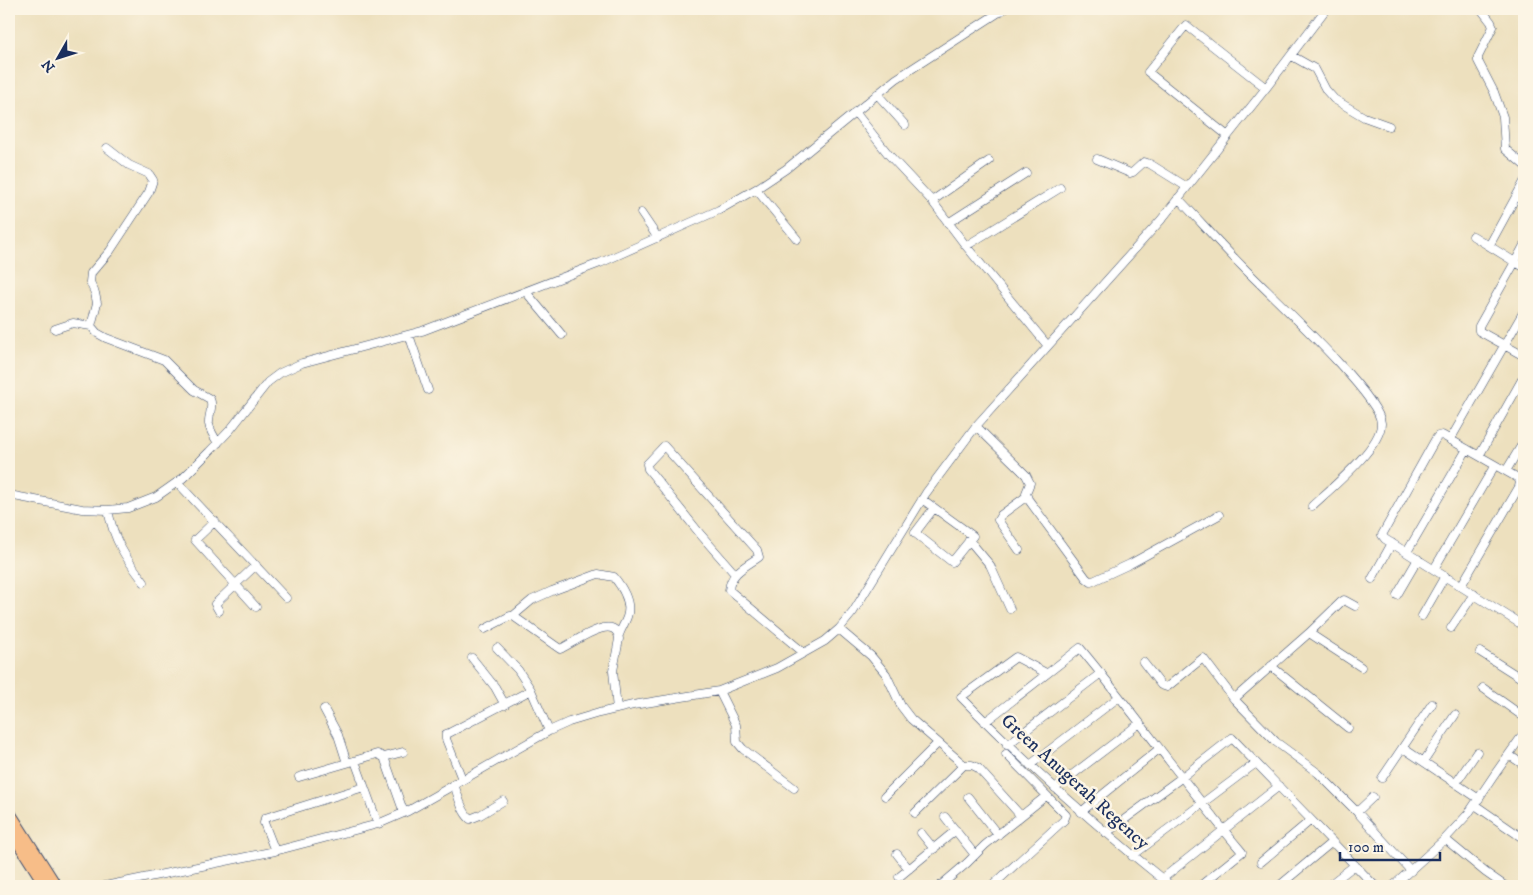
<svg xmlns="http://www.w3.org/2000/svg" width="1533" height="895" viewBox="0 0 1533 895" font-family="'IM FELL DW Pica',serif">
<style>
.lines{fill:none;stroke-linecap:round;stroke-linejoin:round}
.minor-casing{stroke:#3a4a6c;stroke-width:9}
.highway-casing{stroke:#3a4a6c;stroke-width:13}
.minor{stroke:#fff;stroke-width:8}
.highway{stroke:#f7bd88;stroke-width:11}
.labels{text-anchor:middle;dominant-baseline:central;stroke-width:5;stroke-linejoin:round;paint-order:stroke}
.street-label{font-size:19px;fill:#1b2f5e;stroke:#fcf5e5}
</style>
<rect width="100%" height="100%" fill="#fcf5e5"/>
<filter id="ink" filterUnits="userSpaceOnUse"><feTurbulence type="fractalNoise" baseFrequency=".02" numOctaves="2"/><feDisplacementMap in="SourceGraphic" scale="10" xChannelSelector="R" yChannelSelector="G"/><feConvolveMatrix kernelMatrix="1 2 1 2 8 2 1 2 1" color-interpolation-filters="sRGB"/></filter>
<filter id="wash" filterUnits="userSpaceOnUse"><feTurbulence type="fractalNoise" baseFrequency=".0096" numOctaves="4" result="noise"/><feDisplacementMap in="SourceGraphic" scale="20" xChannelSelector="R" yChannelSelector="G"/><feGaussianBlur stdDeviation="1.12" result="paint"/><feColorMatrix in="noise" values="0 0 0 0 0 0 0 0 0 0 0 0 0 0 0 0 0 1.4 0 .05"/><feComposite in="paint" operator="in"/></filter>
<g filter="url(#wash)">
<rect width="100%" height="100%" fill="#ede0be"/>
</g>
<g filter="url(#ink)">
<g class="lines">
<g class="minor-casing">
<path id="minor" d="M1481 9 1491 22 1493 27 1478 57V61L1494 92 1503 117 1505 149 1524 165
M1292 56 1315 69 1326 90 1334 99 1364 117 1389 126
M877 94 905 125
M855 112 889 155 932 201 966 246 1048 346
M1228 136 1148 72 1186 25 1266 88
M107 148 129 165 149 174 153 180 149 192 110 251 91 273 90 282 95 293 97 303 91 326 97 333 106 338 164 360 194 390 210 399C214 407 208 415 209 424 210 431 214 437 218 443
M1097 159 1130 173 1133 172 1144 162 1150 164 1187 187
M756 189 797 239
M1178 198C1200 221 1221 245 1243 267 1268 293 1380 395 1381 423 1382 447 1329 490 1312 506
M932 201 989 161
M641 213 658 238
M948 223 1026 173
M1473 236 1515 262 1524 245
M966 246 1060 188
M1489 246 1524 182
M1524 267 1515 262 1479 326V331L1524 356
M526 292 562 335
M55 329 73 323 91 326
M409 335 428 390
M976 426 1026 475 1030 483 1026 493 1028 499 1086 578 1091 582 1130 564 1219 515
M1450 440 1524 311
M1479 456 1524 376
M1506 471 1524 441
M177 482 286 598
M9 495 82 509 108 510 128 508 156 497 183 478 209 452 230 430 268 382 280 373 302 363 422 331 600 263 719 210 756 189 786 169 896 79 1004 9
M922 499 973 536 952 562 915 533 934 508
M108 510C114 541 125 557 144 582
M215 521 195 540 256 607
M969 540 990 565 1010 609
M1019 550 998 520 1001 515 1027 496
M1407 552 1467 449
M1434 569 1495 465 1442 435 1438 436 1435 440 1382 535 1385 539 1524 626
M735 574 701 535 648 469 647 464 664 446 757 550 759 557C746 566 730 573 729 590L804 653
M1372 579 1392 543
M1461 586 1519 487 1520 482 1518 478 1495 465
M1397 595 1418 559
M219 611 215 604 256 565
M513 616 532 600 552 591 598 574 614 577C622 587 632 603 627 617 625 623 621 629 619 635
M1422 616 1445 576
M1451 628 1474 594
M485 629 510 616H513L560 649C571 645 616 610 619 639L613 671 617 709
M839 629 871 656 886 674 901 706 911 719 964 765 915 813
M1309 633 1341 602 1344 600 1355 606
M497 648 518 670 531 690
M1480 652 1524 680
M472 658 495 687 505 705
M1143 662 1161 685 1167 687 1203 658 1234 699 1276 742 1318 773 1357 812 1411 871
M1271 666 1348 728
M1046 673 1016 657 961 697C1027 765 1097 827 1171 886
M1483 688 1524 717
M719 691 736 725 737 742 743 749 794 788
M1234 699 1309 633 1361 667
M324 709 338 735 347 763 377 754 384 757
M985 722 1080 648C1136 715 1186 786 1242 852L1200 886
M1007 745 1101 673
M1403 748 1479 799
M403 752 384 757 404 813
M1509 755 1524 765
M355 761 378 824
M1424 761 1455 715
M964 765H972L978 768 1021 816
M1030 765 1119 697
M299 777 347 763
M1382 778 1432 704
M462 779 446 739V734L449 733 531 690 549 731
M1456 783 1477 752
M454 784C458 795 461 811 470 819L480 815 503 801
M1055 788 1140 723
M885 796 938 743
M968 797 998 835
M1475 805 1524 839
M1081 812 1159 749
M1357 812 1373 797
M945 817 975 855
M921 833 934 849
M1106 833 1181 778 1232 738 1375 886
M1445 839 1485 872 1505 886
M275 851 264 823 265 818 364 787
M897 854 909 869
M1132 856 1256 763
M1261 862 1311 820
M899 877 956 830
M1162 879 1279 786
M105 886 275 851 378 824 408 811 549 731 569 722 599 713 633 705 719 691 777 668 825 641 839 629 853 612 926 493 976 426 1161 220 1266 88 1326 9
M940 886 967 863 985 845 1046 796
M992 886 1064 820 1066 815 1006 754
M1279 886 1332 842
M1328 886 1355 865
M1393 886 1445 839 1468 814 1495 774 1524 733"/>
</g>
<g class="highway-casing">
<path id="highway" d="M9 812 56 886
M9 828 46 886"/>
</g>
<use href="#minor" class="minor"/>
<use href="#highway" class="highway"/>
</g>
</g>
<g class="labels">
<g class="street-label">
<text transform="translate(1075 782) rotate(42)">Green Anugerah Regency</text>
</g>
</g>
<rect width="1533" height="895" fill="none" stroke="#fcf5e5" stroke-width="30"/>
<g transform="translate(58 58) rotate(231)" stroke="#fcf5e5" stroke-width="4" paint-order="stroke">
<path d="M0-4L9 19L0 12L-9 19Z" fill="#1b2f5e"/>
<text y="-8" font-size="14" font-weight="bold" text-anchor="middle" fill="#1b2f5e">N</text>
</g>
<path d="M1340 852v8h100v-8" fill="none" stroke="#1b2f5e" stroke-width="2.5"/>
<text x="1348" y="852" font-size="15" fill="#1b2f5e" stroke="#fcf5e5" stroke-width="4" paint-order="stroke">100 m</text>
</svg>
